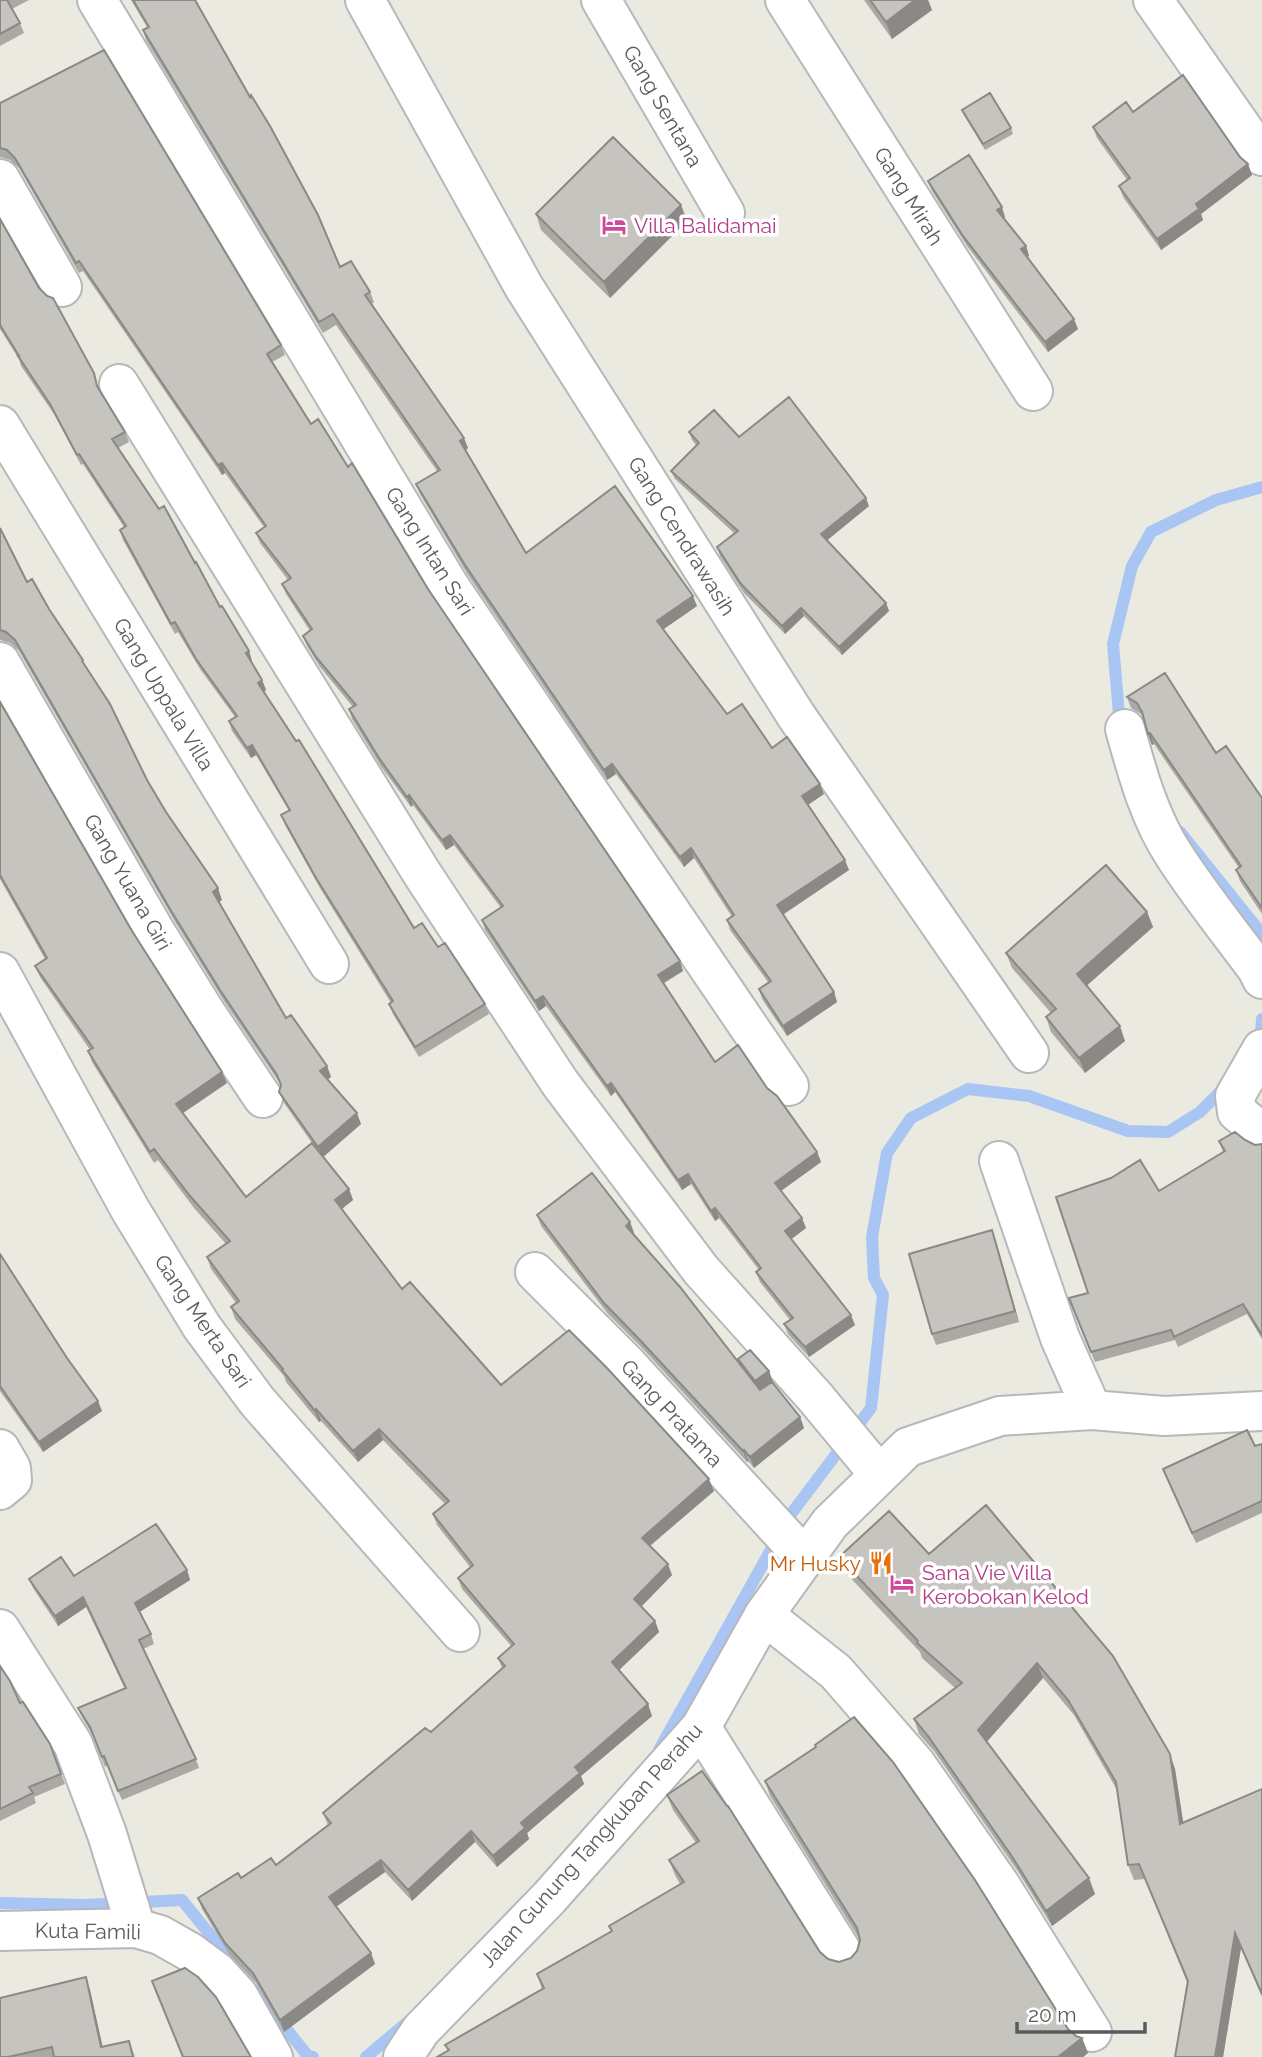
<svg xmlns="http://www.w3.org/2000/svg" width="1262" height="2057" viewBox="0 0 1262 2057" font-family="Raleway,sans-serif">
<style>
.lines{fill:none;stroke-linecap:round;stroke-linejoin:round}
.stream{stroke:#a8c5f3;stroke-width:12}
.minor-casing{stroke:#b7b7bc;stroke-width:42}
.minor{stroke:#fff;stroke-width:38}
.wall{fill:#aaa9a3}
.shaded-wall{fill:#8b8985}
.building{fill:#c6c4be;stroke:#8b8985;stroke-width:2}
.labels{text-anchor:middle;dominant-baseline:central;stroke-width:7;stroke-linejoin:round;paint-order:stroke}
.street-label{font-size:21px;fill:#5a5b60;stroke:#fff}
.hotel-label{font-size:21px;fill:#b23c85;stroke:#fff;text-anchor:start}
.food-label{font-size:21px;fill:#c56008;stroke:#fff;text-anchor:end}
</style>
<rect width="100%" height="100%" fill="#eaeae1"/>
<g class="lines">
<path class="stream" d="M1120 726 1113 644 1132 566 1151 532 1216 500 1262 487
M1180 832 1262 934
M1260 1046 1262 1019
M659 1750 791 1514 871 1408 883 1295 874 1278 872 1237 887 1153 911 1118 968 1089 1029 1096 1128 1131 1168 1132 1200 1112 1226 1086
M0 1903 84 1905 182 1900 237 1968
M255 1990 308 2056 313 2057
M366 2057 410 2020"/>
<g class="minor-casing">
<path id="minor" d="M97 0 450 587 789 1086
M365 0 524 287 797 717 1029 1053
M601 0 725 213
M785 0 1033 391
M1153 0 1262 156
M0 179 62 287
M119 384 423 875 560 1083 701 1270 815 1397 878 1473
M0 425 329 964
M0 662 155 931 206 1013 263 1098
M1125 729C1137 772 1149 817 1174 855 1199 894 1229 931 1257 969L1262 979
M0 972 131 1211 202 1327 257 1401 460 1632
M1262 1049 1235 1096 1237 1112 1262 1133
M999 1161 1060 1338 1092 1410
M535 1272 627 1364 805 1558
M0 1449 11 1468 12 1480 0 1490
M764 1615 836 1672 916 1764 999 1883 1092 2032
M0 1629 73 1744 107 1834 136 1928
M701 1727 844 1955
M0 1931 136 1928 160 1935 190 1952 217 1972 238 1995 273 2057
M403 2057 421 2030 549 1898 701 1727 764 1615 830 1523 908 1447 1000 1416 1092 1410 1164 1416 1262 1411"/>
</g>
<use href="#minor" class="minor"/>
</g>
<path class="wall" d="M0 0H29L12 9 20 23 24 33 0 46Z
M131 0H195L340 267 370 292 374 302 372 304 468 448 466 450 526 553 697 606 663 629 727 714 772 748 824 794 808 805 849 870 783 914 834 992 837 1002 787 1036 762 999 759 989 768 982 730 930 727 920 732 917 694 858 684 867 616 774 607 780 468 575 420 494 416 484 437 471 336 325 323 333 146 40 143 30 147 27Z
M864 0H928L932 10 892 39Z
M0 103 281 345 285 355 272 362 311 424 348 467 428 589 680 961 683 971 664 983 715 1062 767 1088 817 1152 821 1162 781 1191 806 1228 791 1239 855 1325 809 1357 788 1334 784 1324 790 1320 760 1282 756 1272 759 1270 719 1218 715 1221 691 1184 682 1190 615 1092 611 1096 546 1006 539 1011 485 930 482 920 501 908 454 845 446 850 413 805 411 807 382 768 352 719 349 709 353 707 320 667 307 646 303 636 310 631 286 594 282 584 288 580 260 543 256 533 264 527 225 473 222 475 83 271 79 273 19 168 10 160 0 157Z
M962 110 1011 128 1013 134 985 150 964 115Z
M1133 112 1240 157 1248 164 1252 175 1201 214 1203 220 1161 250 1123 197 1119 186 1127 180 1097 138 1093 127Z
M928 181 1005 217 1004 218 1026 246 1029 256 1027 257 1078 329 1048 352 967 246 932 191Z
M681 205 687 221 610 298 541 230 536 214Z
M0 219 125 432 129 442 118 448 195 563 220 607 249 651 252 661 251 662 262 680 266 690 264 692 414 928 438 947 485 1004 489 1014 419 1057 393 1014 389 1004 391 1003 320 888 285 825 281 815 289 811 256 755 251 758 232 731 229 721 235 717 200 669 178 632 175 634 123 540 120 530 124 527 83 464 81 465 54 414 21 366 19 359 0 329Z
M689 432 739 437 869 506 826 540 886 603 889 611 842 655 804 616 785 634 744 593 720 556 717 547 734 533 675 479 671 471 696 445 692 440Z
M0 528 27 582 49 609 86 668 147 780 166 812 222 900 219 902 286 1018 327 1066 331 1077 328 1079 361 1124 323 1157 349 1189 353 1200 342 1209 402 1289 501 1385 714 1491 650 1546 672 1575 641 1607 655 1621 659 1632 619 1670 652 1716 581 1776 584 1784 527 1833 529 1839 497 1867 475 1842 412 1901 385 1872 336 1907 375 1964 284 2032 257 1984 229 1954 202 1909 198 1898 241 1878 276 1865 328 1825 323 1813 431 1732 502 1668 498 1658 511 1646 462 1589 458 1578 470 1567 437 1525 433 1514 445 1504 383 1440 358 1462 321 1421 319 1422 286 1382 284 1376 235 1319 231 1307 236 1303 211 1269 207 1257 226 1244 194 1208 158 1160 154 1163 92 1062 88 1051 90 1050 40 977 35 966 45 959 0 879V702L132 931 227 1083 183 1113 246 1197 312 1143 284 1103 279 1092 281 1085 224 1001 174 920 19 651 10 643 0 640Z
M1127 697 1216 753 1262 798V914L1240 881 1236 870 1239 868 1154 744 1152 745 1144 720 1141 714 1131 708Z
M1147 912 1153 927 1087 985 1125 1041 1085 1073 1051 1032 1046 1017 1051 1013 1012 968 1006 953Z
M1245 1140 1255 1145 1262 1144V1339L1247 1314 1178 1347 1175 1340 1095 1362 1069 1298 1088 1293 1159 1191 1223 1152 1219 1141Z
M537 1215 630 1222 634 1233 633 1234 741 1365 738 1359 769 1371 773 1382 800 1417 804 1428 754 1468 748 1461 747 1462 643 1349 608 1314 541 1226Z
M992 1230 1019 1322 936 1345 932 1334Z
M0 1254 102 1411 43 1452 0 1391Z
M1262 1444V1513L1196 1543 1163 1469 1255 1446Z
M929 1554 1175 1769 1183 1823 1262 1789V1997L1241 1948 1223 2057H1175L1187 1982 1145 1879 1134 1880 1128 1865 1117 1790 1074 1715 1043 1678 987 1741 1095 1894 1052 1926 1017 1870 934 1751 919 1734 914 1719 955 1688 922 1658 920 1652 845 1572 839 1557Z
M187 1570 190 1580 139 1612 151 1634 154 1644 143 1649 196 1759 199 1768 122 1800 107 1766 105 1767 93 1736 82 1717 78 1708 125 1689 86 1607 58 1626 33 1588 29 1579Z
M0 1666 20 1703 50 1744 65 1784 34 1797 36 1803 0 1821Z
M765 1781 1076 2036 1082 2038 1088 2053 1083 2057H437L448 2051 445 2045 542 1989 537 1974 611 1931 609 1926 680 1884 675 1875 669 1860 696 1843 673 1810 667 1795 828 1959 839 1962 851 1958 857 1951 860 1940 770 1796Z
M90 1990 102 2047 129 2041 135 2057H0Z"/>
<path class="shaded-wall" d="M915 0H928L932 10 892 39 886 22Z
M1248 164 1252 175 1201 214 1203 220 1161 250 1157 239 1196 204Z
M681 205 687 221 610 298 604 282Z
M1002 207 1005 217 1001 220 997 210Z
M1026 246 1029 256 1025 259 1021 249Z
M1074 319 1078 329 1048 352 1045 342Z
M464 438 468 448 464 451 460 441Z
M222 463 225 473 222 475 218 465Z
M866 498 869 506 824 543 821 534Z
M693 596 697 606 661 631 657 621Z
M886 603 889 611 842 655 839 647Z
M801 608 804 616 785 634 782 626Z
M249 651 252 661 249 663 246 653Z
M262 680 266 690 262 693 258 683Z
M1150 733 1154 744 1152 745 1148 734Z
M252 745 256 755 251 758 247 748Z
M612 764 616 774 607 780 604 770Z
M820 784 824 794 806 806 802 796Z
M409 795 413 805 411 807 407 797Z
M450 835 454 845 446 850 442 840Z
M691 848 694 858 684 867 680 857Z
M845 860 849 870 781 916 777 905Z
M218 888 222 900 217 903 213 892Z
M1147 912 1153 927 1083 989 1077 974Z
M680 961 683 971 662 984 658 975Z
M834 992 837 1002 787 1036 783 1026Z
M543 996 546 1006 539 1011 535 1001Z
M1120 1026 1125 1041 1085 1073 1079 1058Z
M327 1066 331 1077 324 1082 320 1071Z
M222 1072 227 1083 180 1115 176 1104Z
M611 1083 615 1092 611 1096 607 1086Z
M357 1113 361 1124 322 1158 318 1147Z
M817 1152 821 1162 778 1193 775 1183Z
M688 1174 691 1184 682 1190 678 1180Z
M349 1189 353 1200 339 1211 335 1200Z
M715 1208 719 1218 715 1221 711 1211Z
M802 1218 806 1228 789 1241 785 1231Z
M630 1222 634 1233 629 1237 626 1226Z
M992 1230 996 1241 1019 1322 1015 1311Z
M851 1315 855 1325 809 1357 805 1347Z
M769 1371 773 1383 759 1392 755 1381Z
M98 1401 102 1411 43 1452 39 1442Z
M316 1409 321 1421 319 1422 315 1411Z
M800 1417 804 1428 754 1468 750 1457Z
M379 1429 383 1440 358 1462 353 1451Z
M744 1450 748 1461 747 1462 743 1451Z
M709 1479 714 1491 646 1549 642 1538Z
M668 1564 672 1575 638 1610 634 1599Z
M187 1570 190 1580 138 1613 135 1603Z
M83 1597 86 1607 58 1626 55 1616Z
M655 1621 659 1632 616 1673 612 1662Z
M1037 1663 1043 1678 984 1745 978 1730Z
M648 1704 652 1716 581 1776 584 1784 527 1833 529 1839 497 1867 493 1856 521 1823 575 1767Z
M1170 1754 1175 1769 1186 1840 1180 1824Z
M471 1831 475 1842 412 1901 408 1890Z
M381 1860 385 1872 333 1909 329 1897Z
M1089 1878 1095 1894 1052 1926 1046 1911Z
M1235 1933 1241 1948 1223 2057H1215Z
M371 1953 375 1964 284 2032 280 2020Z
M86 1977 90 1990 105 2057 101 2047Z
M1082 2038 1088 2053 1083 2057H1058Z"/>
<path class="building" d="M0 0H7L20 23 0 34Z
M133 0H195L250 97 251 95 270 126 318 215 340 267 351 261 370 292 365 295 464 438 460 441 526 553 615 486 693 596 657 621 727 714 742 704 772 748 787 737 820 784 802 796 845 860 777 905 834 992 783 1026 759 989 771 981 727 920 734 915 691 848 680 857 612 764 604 770 465 565 416 484 440 470 333 314 319 322 143 30 149 27Z
M870 0H915L886 22Z
M104 50 281 345 267 354 311 424 318 419 348 467 352 463 428 589 680 961 658 975 715 1062 738 1045 767 1088 777 1096 817 1152 775 1183 802 1218 785 1231 851 1315 805 1347 784 1324 793 1318 756 1272 761 1268 715 1208 711 1211 688 1174 678 1180 611 1083 607 1086 543 996 535 1001 482 920 503 906 450 835 442 840 409 795 407 797 379 758 349 709 356 705 316 657 303 636 312 629 282 584 291 578 256 533 266 526 222 463 218 465 79 261 76 263 15 158 7 150 0 148V103Z
M1183 75 1240 157 1248 164 1196 204 1199 209 1157 239 1119 186 1130 178 1093 127 1126 102 1133 112Z
M990 93 1011 128 983 144 962 110Z
M613 137 681 205 604 282 536 214Z
M969 155 1002 207 997 210 1026 246 1021 249 1074 319 1045 342 963 236 928 181Z
M0 219 39 288 47 296 53 298 94 373 97 386 125 432 112 439 159 509 164 506 195 563 196 562 220 607 222 606 249 651 246 653 262 680 258 683 296 741 299 740 414 928 422 923 438 947 445 943 485 1004 415 1047 389 1004 393 1001 316 878 281 815 290 810 252 745 247 748 229 721 237 716 196 659 175 622 171 624 120 530 126 526 79 454 77 455 50 404 18 356H19L0 325Z
M789 397 866 498 821 534 886 603 839 647 801 608 782 626 741 584 717 547 738 531 671 471 699 443 689 432 714 410 739 437Z
M0 528 27 582 32 579 49 609 83 660 82 661 110 704 147 780 166 812 218 888 213 892 286 1018 291 1015 327 1066 320 1071 357 1113 318 1147 279 1092 281 1085 277 1075 220 990 170 909 15 640 6 632 0 630Z
M1165 673 1216 753 1226 746 1262 798V908L1236 870 1241 866 1150 733 1148 734 1142 712 1137 703 1127 697Z
M0 702 132 931 222 1072 176 1104 246 1197 312 1143 349 1189 335 1200 402 1289 410 1282 501 1385 569 1330 607 1368 709 1479 642 1538 668 1564 634 1599 655 1621 612 1662 648 1704 575 1767 580 1773 521 1823 525 1828 493 1856 471 1831 408 1890 381 1860 329 1897 371 1953 280 2020 253 1973 225 1943 198 1898 238 1873 241 1878 271 1858 276 1865 331 1823 323 1813 425 1728 431 1732 505 1666 498 1658 514 1644 458 1578 473 1565 433 1514 449 1501 379 1429 353 1451 316 1409 315 1411 282 1370 283 1369 231 1307 239 1301 207 1257 230 1241 190 1196 154 1149 150 1152 88 1051 93 1048 35 966 47 958 0 875Z
M1106 865 1147 912 1077 974 1120 1026 1079 1058 1046 1017 1056 1009 1006 953Z
M1235 1132 1245 1140 1255 1145 1262 1144V1335L1243 1304 1174 1337 1171 1330 1091 1352 1069 1298 1088 1293 1056 1197 1111 1178 1140 1160 1159 1191 1225 1151 1219 1141Z
M592 1173 630 1222 626 1226 680 1287 760 1390 772 1382 800 1417 750 1457 744 1450 743 1451 639 1339 604 1303 537 1215Z
M992 1230 1015 1311 932 1334 909 1254Z
M0 1254 67 1358 98 1401 39 1442 0 1386Z
M750 1350 769 1371 755 1381 738 1359Z
M1247 1430 1255 1446 1262 1444V1501L1192 1533 1163 1469Z
M986 1505 1113 1656 1170 1754 1180 1824 1262 1789V1994L1235 1933 1215 2057H1175L1188 1981 1139 1864 1128 1865 1116 1782 1068 1700 1037 1663 978 1730 1089 1878 1046 1911 1011 1855 928 1736 914 1719 962 1683 917 1643 918 1641 839 1557 889 1511 929 1554Z
M156 1524 187 1570 135 1603 151 1634 139 1640 196 1759 118 1791 104 1756 102 1757 90 1727 78 1708 126 1688 83 1597 55 1616 29 1579 61 1557 74 1576Z
M0 1666 10 1681 20 1703 23 1702 50 1744 61 1774 29 1787 33 1793 0 1809Z
M854 1717 893 1762 975 1880 1068 2029 1076 2036 1082 2038 1058 2057H437L449 2050 445 2045 544 1988 537 1974 612 1931 609 1926 684 1882 669 1860 699 1841 667 1795 702 1771 727 1806H728L820 1952 828 1959 839 1962 851 1958 857 1951 860 1940 857 1928 765 1781 816 1747 815 1745Z
M185 1968 198 1977 216 1997 251 2057H183L152 1981Z
M86 1977 101 2047 129 2041 133 2057H54L52 2047 8 2057H0V1998Z"/>
<defs>
<g id="hotel-bare" transform="scale(1.89)"><path d="M-6-4.5h1.5V1H6V5H4.5V3h-9V5H-6ZM-4 0a1.8 1.8 0 1 1 3.6 0ZM.5 0V-2.5h3Q6-2.5 6 0Z" fill="#d1479c" stroke="#fff" stroke-width="2.5" paint-order="stroke"/></g>
<g id="restaurant-bare" transform="scale(1.89)"><path d="M-5-6h1v4h1v-4h1v4h1v-4h1v5L-1.5 .5V6h-2V.5L-5-1ZM5-6V6H3V1.5H1.5Q1.5-4 5-6Z" fill="#e8710a" stroke="#fff" stroke-width="2.5" paint-order="stroke"/></g>
</defs>
<g fill-rule="evenodd">
<use href="#hotel-bare" x="614" y="225"/>
<use href="#restaurant-bare" x="881" y="1563"/>
<use href="#hotel-bare" x="902" y="1584"/>
</g>
<g class="labels">
<g class="street-label">
<text transform="translate(663 106) rotate(60)">Gang Sentana</text>
<text transform="translate(909 196) rotate(58)">Gang Mirah</text>
<text transform="translate(682 536) rotate(58)">Gang Cendrawasih</text>
<text transform="translate(430 551) rotate(58)">Gang Intan Sari</text>
<text transform="translate(164 694) rotate(59)">Gang Uppala Villa</text>
<text transform="translate(128 882) rotate(60)">Gang Yuana Giri</text>
<text transform="translate(203 1321) rotate(56)">Gang Merta Sari</text>
<text transform="translate(672 1413) rotate(47)">Gang Pratama</text>
<text transform="translate(591 1845) rotate(-48)">Jalan Gunung Tangkuban Perahu</text>
<text transform="translate(88 1931) rotate(1)">Kuta Famili</text>
</g>
<g class="hotel-label">
<text x="634" y="225">Villa Balidamai</text>
<text x="922" y="1572">Sana Vie Villa<tspan x="922" dy="24">Kerobokan Kelod</tspan></text>
</g>
<g class="food-label">
<text x="861" y="1563">Mr Husky</text>
</g>
</g>
<path d="M1017 2022v10h128v-10" fill="none" stroke="#5a5b60" stroke-width="3.5"/>
<text x="1028" y="2022" font-size="21" fill="#5a5b60" stroke="#ffffff" stroke-width="5" paint-order="stroke">20 m</text>
</svg>
